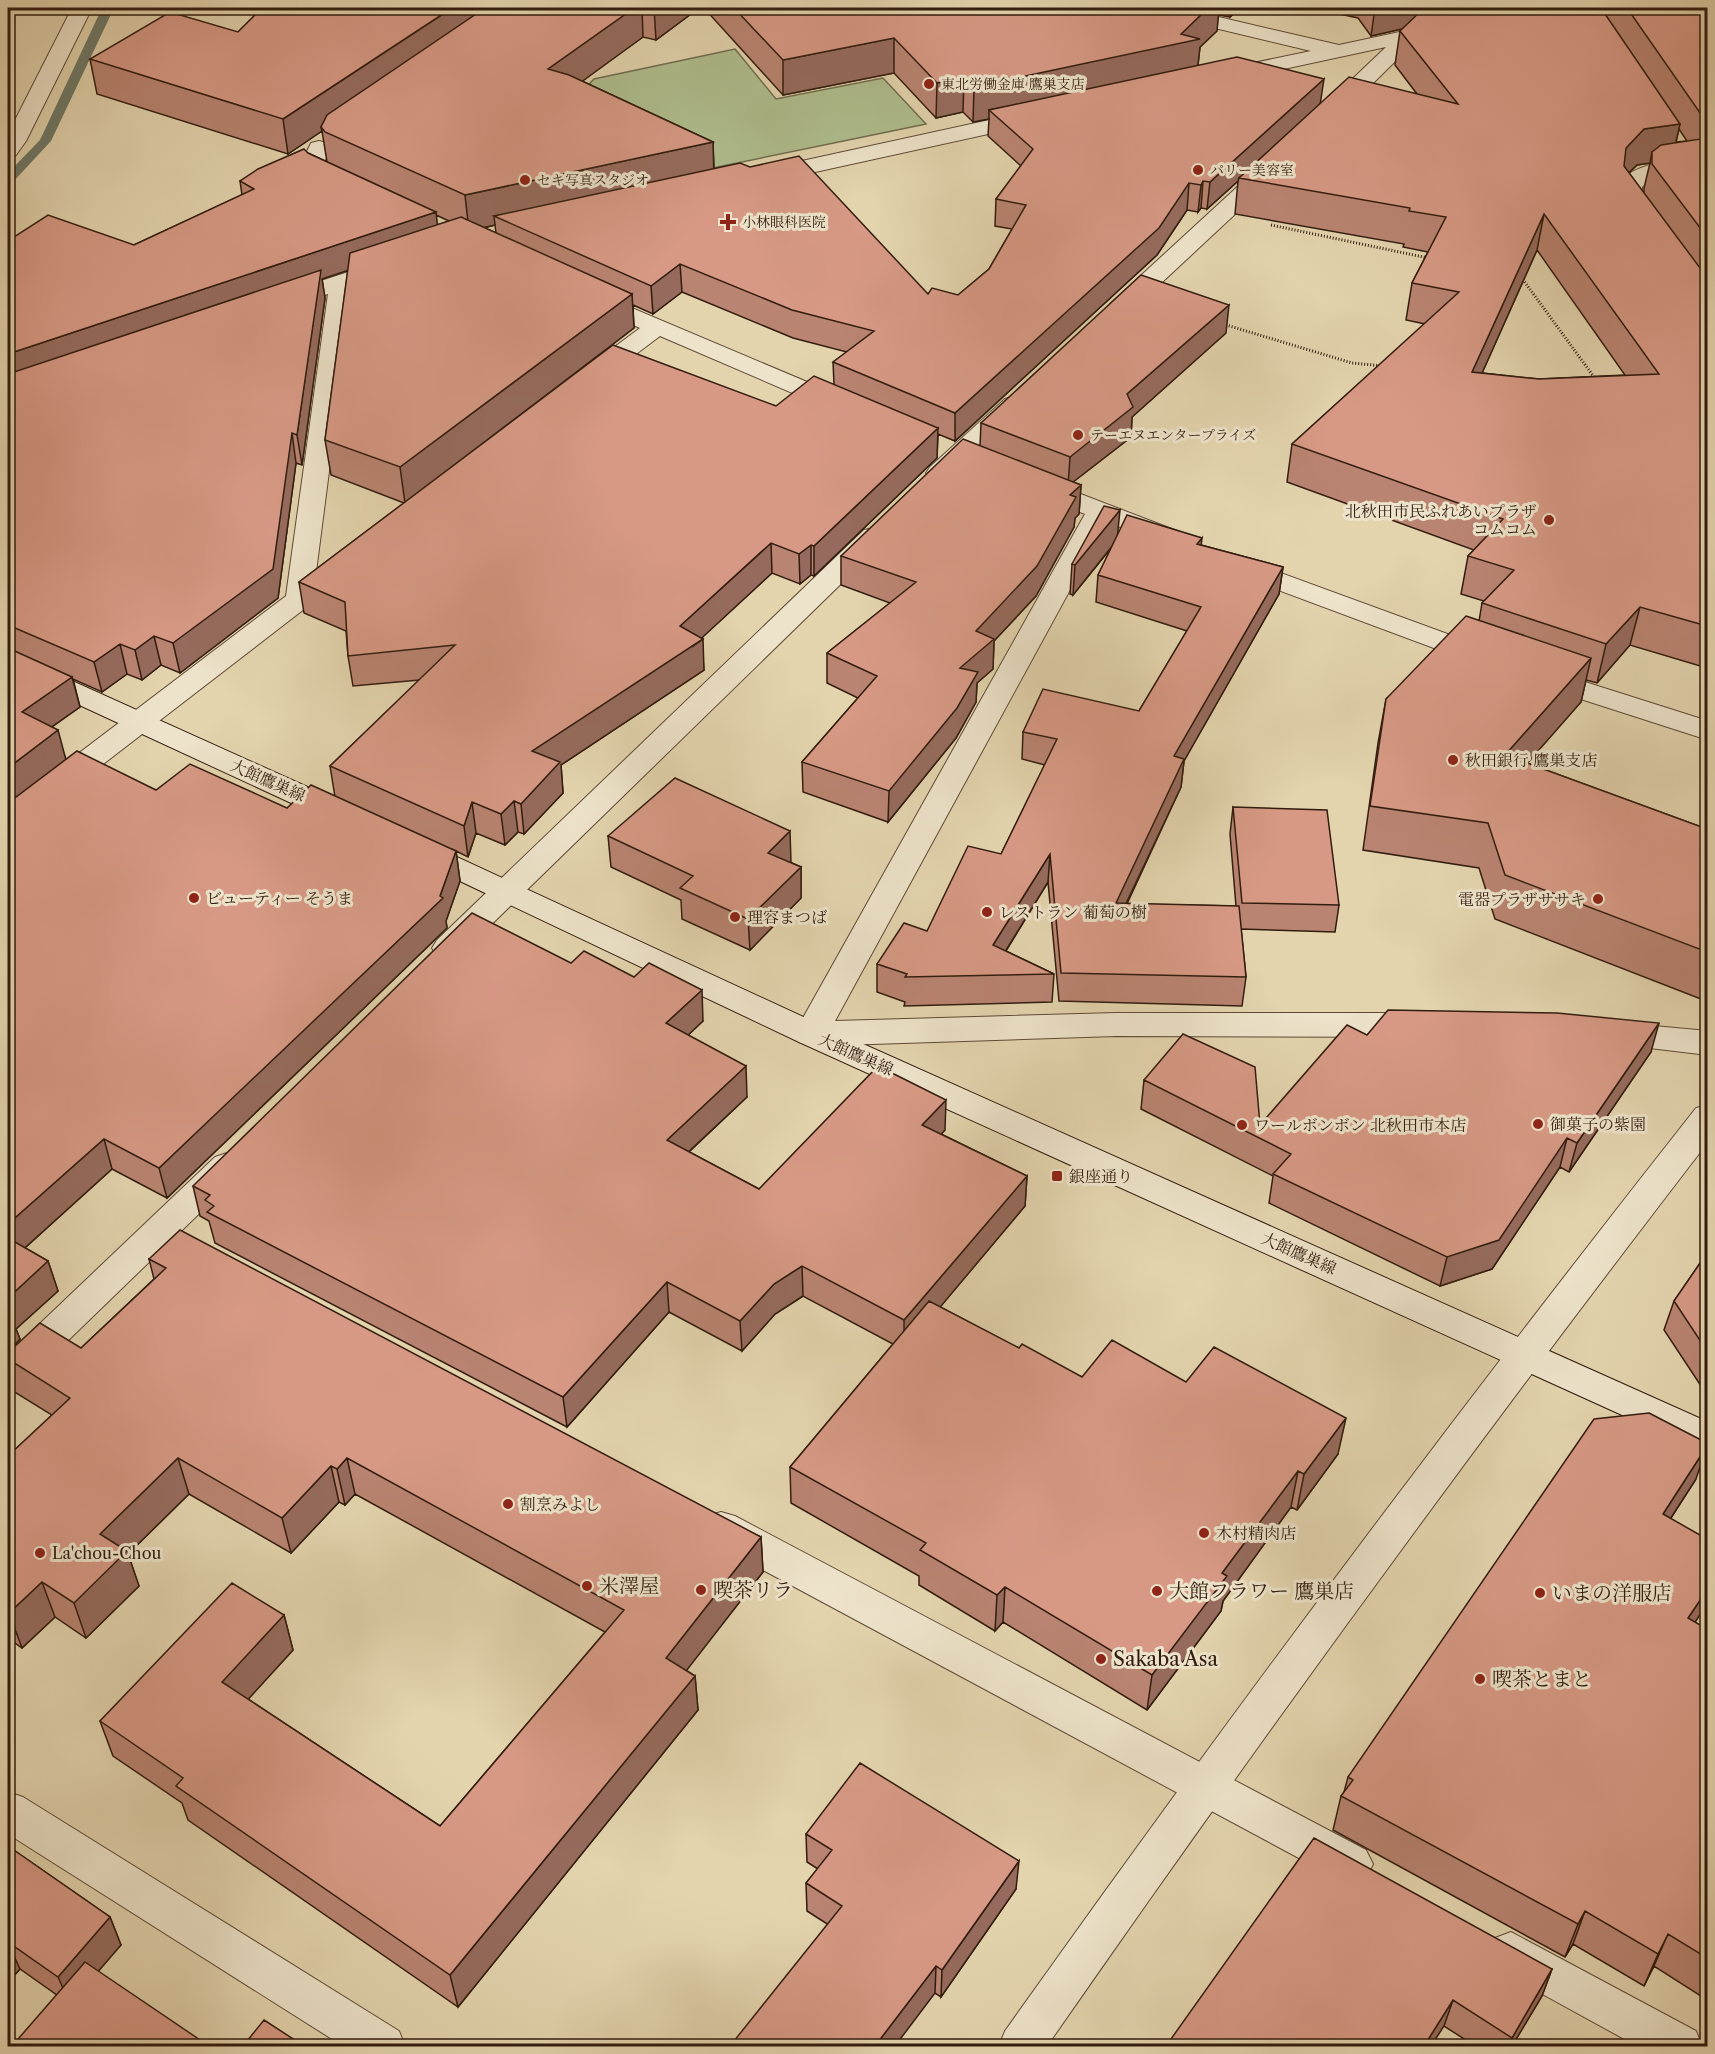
<svg xmlns="http://www.w3.org/2000/svg" width="1715" height="2054" viewBox="0 0 1715 2054" font-family="'Libre Caslon Text','Noto Serif JP',serif">
<style>
.green{fill:#afbe8e;stroke:#706d4e;stroke-width:1.5}
.lines{fill:none;stroke-linecap:round;stroke-linejoin:round}
.stream{fill:#6e7a69;fill-rule:evenodd}
.minor-casing{stroke:#5e4a36;stroke-width:2}
.tertiary-casing{stroke:#5e4a36;stroke-width:2}
.secondary-casing{stroke:#321c0e;stroke-width:2}
.path{stroke:#321c0e;stroke-width:3;stroke-dasharray:1 2;stroke-linecap:butt}
.minor{fill:#ede3ca;fill-rule:evenodd}
.tertiary{fill:#ede3ca;fill-rule:evenodd}
.secondary{fill:#ede3ca;fill-rule:evenodd}
.wall{fill:#b98472;stroke:#321c0e;stroke-width:1.5;fill-rule:evenodd}
.shaded-wall{fill:#966b5d;stroke:#321c0e;stroke-width:1.5}
.building{fill:#d79985;stroke:#321c0e;stroke-width:1.5;fill-rule:evenodd}
.poi-dot{fill:#8f2418;stroke:#ede3ca;stroke-width:2}
.labels{text-anchor:middle;dominant-baseline:central;stroke-width:6;stroke-linejoin:round;paint-order:stroke}
.far-poi-label{font-size:14px;fill:#321c0e;stroke:#ede3ca;text-anchor:start}
.poi-label{font-size:16px;fill:#321c0e;stroke:#ede3ca;text-anchor:start}
.street-label{font-size:16px;fill:#321c0e;stroke:#ede3ca}
.near-poi-label{font-size:20px;fill:#321c0e;stroke:#ede3ca;text-anchor:start}
</style>
<rect width="100%" height="100%" fill="#e3d4ae"/>
<filter id="stains"><feTurbulence type="fractalNoise" baseFrequency=".00333" numOctaves="4"/><feColorMatrix values="0 0 0 0 .2 0 0 0 0 .09 0 0 0 0 .02 0 0 0 .5 -.17"/></filter>
<radialGradient id="worn" r=".72"><stop offset=".6" stop-color="#630" stop-opacity="0"/><stop offset="1" stop-color="#630" stop-opacity=".3"/></radialGradient>
<path class="green" d="M735 49 776 99 883 78 926 124 703 170 572 102 594 79Z"/>
<g class="lines">
<path class="stream" d="M102 8H114L51 141 12 183 8 184V173L40 140Z"/>
<g class="minor-casing">
<path id="minor" d="M72 8H92L26 141 16 155 8 157V134Z
M1145 8H1180L1339 45 1404 31 1428 8H1449L1340 116H1324L1321 111 1324 106 1386 47 1228 81 1220 80 1217 75 1220 70 1311 51 1148 12Z
M1031 111 1039 113 1042 118 1039 123 765 183 757 181 754 176 757 171 765 169Z
M319 141 327 143 330 148 324 163C332 173 346 174 353 184L350 189C331 194 311 179 301 164L311 143Z
M1708 156V170L1652 178 1642 187V201L1655 220 1651 225H1635C1630 218 1621 209 1619 202 1606 161 1684 160 1708 156Z
M1268 164 1276 166 1279 171 1276 176 1128 314 1119 316 1110 314 1107 309 1110 304 1260 166Z
M388 259 396 261 400 266 396 271 353 286 316 572C327 564 333 561 347 564L351 570 347 576 19 829 8 832V807L286 596 328 294 281 309 272 307 269 302 272 297Z
M594 292 850 400 854 405 850 410 841 413 832 410 660 336 599 382 590 385 581 382 577 377 581 372 640 328 585 304 582 299 585 294Z
M1014 396 1023 399 1027 404 1023 409 948 479 939 481 930 479 926 473 930 467 1005 399Z
M1039 478 1177 531 1181 537 1177 543 1167 545 1107 522 835 1021 1116 1013H1421L1433 1017 1437 1025 1433 1033 1421 1037 1116 1036 811 1046 799 1042 794 1034 1085 514 1030 492 1026 486 1030 480Z
M874 528 884 530 888 536 884 542 459 956 448 959 437 956 432 948 437 940 864 530Z
M1240 558 1494 651 1498 657 1494 663 1484 666 1474 663 1230 572 1226 566 1230 560Z
M1541 668 1708 721V740L1531 683 1527 677 1531 671Z
M1611 1022 1708 1031V1055L1599 1042 1594 1034 1599 1026Z
M227 1153 239 1157 244 1166 239 1175 21 1386 8 1391V1354L215 1157Z
M721 1512 735 1516 1366 1850 1373 1864 1366 1878 1351 1884 1336 1878 707 1540 701 1528 707 1516Z
M8 1792 23 1797 399 2031 405 2046H343L8 1834Z
M1511 1932 1696 2031 1702 2046H1637L1495 1968 1489 1953 1495 1938Z"/>
</g>
<g class="tertiary-casing">
<path id="tertiary" d="M1708 1105V1142C1480 1438 1260 1739 1047 2046H999L1005 2031C1228 1717 1458 1410 1696 1108Z"/>
</g>
<g class="secondary-casing">
<path id="secondary" d="M8 652 352 807 356 814 352 821 341 824 330 821 8 672Z
M418 839 823 1026 1708 1422V1454L799 1042 407 856 403 849 407 842Z"/>
</g>
<path class="path" d="M1271 225 1428 258
M1521 277 1594 377H1591
M1223 324 1352 363 1383 366"/>
<use href="#minor" class="minor"/>
<use href="#tertiary" class="tertiary"/>
<use href="#secondary" class="secondary"/>
</g>
<path class="wall" d="M262 8H699L656 40 643 37 582 81 713 142 714 169 928 294 958 295 989 269 1012 229 995 226 996 199 1021 166 988 136 989 119 973 122 963 112 936 118 894 73 783 95 704 8H1240L1230 17 1218 15 1217 31 1200 47 1198 65 1321 103 1417 94 1395 65 1400 31 1401 29 1371 36 1358 18 1312 8H1426H1425H1707V668L1630 645 1597 683 1586 680 1581 702 1527 763 1707 829V988L1701 999 1495 919 1479 868 1363 850 1378 743 1386 699 1479 621 1482 603 1484 601 1461 594 1468 556 1474 550 1287 482 1292 444 1425 324 1406 320 1412 283 1428 252 1403 247 1404 244 1235 214 1238 181 1207 209 1201 208 1198 212 1187 210 1157 255 955 441 938 434 937 458 814 576 811 575 800 584 772 573 701 638 704 670 561 765 563 793 524 834 518 832 505 845 476 833 468 857 452 849 456 851 460 881 446 921 447 928 167 1198 112 1169 25 1248 48 1261 58 1291 16 1329 20 1339 8 1352V238L11 239 134 245 242 195 240 181 308 153 327 162 322 131 288 154 97 94 90 59 238 32ZM1679 129 1687 141 1676 142ZM1650 163 1644 188V194L1629 173 1637 165ZM436 215 449 221 437 225ZM495 225 496 233 484 228ZM1537 250 1625 375 1539 379 1482 373ZM348 270 325 440 331 475 404 503 299 582 304 613 346 631 348 656 353 686 420 680 330 766 335 797 287 808 156 790 66 759 52 727 80 707 73 679 102 692 127 674 142 680 161 665 180 673 278 598 296 463 302 465 325 298 322 279ZM682 292 793 338 847 352 833 362 834 384 776 406 599 355 634 328 633 305 653 314Z
M1226 333 1132 417 1131 437 1073 482 1081 485 1079 514 1075 518 1074 527 1036 596 994 641 993 669 977 683 976 702 956 738 888 822 803 792 802 762 858 698 827 683V653L890 603 841 585V556L980 446 981 423Z
M1118 534 1201 545 1283 567 1279 594 1184 761 1181 787 1127 904 1236 906 1230 834 1233 807 1339 905 1335 932 1241 929 1246 977 1242 1006 1059 1001 1048 882 1006 951 1054 974 1052 1002 904 1006 905 1002 877 992V964L927 931 1001 854 1045 765 1022 759 1023 732 1139 711 1187 631 1096 602 1098 575 1112 547 1073 595 1070 594 1072 564Z
M608 836 791 862H790L801 867V898L750 950 682 919 681 900 611 867Z
M571 963 703 1021 688 1035 747 1097 689 1152 759 1189 945 1130 941 1134 1027 1176 1025 1206 940 1307 1019 1348 1082 1377 1186 1382 1338 1454 1297 1510 1291 1507 1223 1601 1221 1611 1147 1710 1003 1622 995 1631 919 1585V1576L791 1503 790 1467 893 1344 803 1296 775 1314 742 1351 669 1312 567 1427 215 1243 209 1221 200 1216 193 1186Z
M1367 1035 1651 1052 1569 1172 1560 1167 1492 1269 1440 1286 1269 1203 1273 1176 1141 1109 1144 1080 1260 1125Z
M1707 1253V1388L1705 1392 1664 1330 1674 1301Z
M149 1259 761 1537 763 1572 686 1670 695 1676 698 1710 458 2007 188 1820 182 1803 113 1756 100 1721 284 1615 293 1650 248 1699 440 1826 605 1632 355 1494 345 1505 339 1502 291 1553 189 1494 128 1554 139 1586 86 1638 55 1617 22 1648 8 1638V1456L52 1415 13 1391 8 1374V1352L81 1348 154 1279Z
M1696 1479 1671 1518 1707 1673V2000L1654 1966 1644 1986 1573 1944 1565 1957 1333 1830 1341 1796 1344 1792 1348 1777Z
M806 1834 1016 1889 941 1997 807 1911 806 1883 818 1869 807 1862Z
M8 1846 110 1917 121 1945 57 1995 20 1969 8 1982Z
M1552 1969 1542 1996 1512 2046H1475L1444 2026 1166 2046Z"/>
<path class="shaded-wall" d="M452 8H507L321 127 322 131 288 154 283 119Z
M634 8H642L643 37 551 104 548 69Z
M654 8H699L656 40Z
M1208 8H1219L1217 31 1200 47 1197 73 989 110V119L973 122 974 87 1181 34Z
M1231 8H1240L1230 17Z
M1375 8H1426L1402 29 1371 36Z
M894 38V73L783 95V60Z
M964 77 963 112 936 118 937 83Z
M1324 79 1320 105 1239 178 1238 181 1207 209 1210 182Z
M1705 120H1707V154L1697 156Z
M1680 124 1672 159 1652 152 1650 163 1637 165 1618 183 1626 148 1644 129Z
M713 142 714 178 494 216 495 225 469 231 465 195Z
M1203 181 1201 208 1198 212 1201 185Z
M1189 183 1187 210 1157 255 955 441V413Z
M436 212 439 240 322 279 325 298 302 465 297 435 319 280 8 385V354Z
M1544 214 1537 250 1466 409 1472 372Z
M680 264 682 292 653 314 651 286Z
M632 294 634 328 405 503 400 467Z
M1229 305 1226 333 1132 417 1131 437 1068 486 1070 457 1127 394Z
M938 428 937 458 814 576V546Z
M292 433 296 463 278 598 180 673 173 643Z
M1081 485 1079 514 1075 518 1074 527 1036 596 994 641 993 669 977 683 976 702 956 738 888 822 889 791 960 668 976 631 1070 495Z
M1120 510 1117 540 1073 595 1075 565Z
M1202 538 1199 565 1197 544Z
M771 543 772 573 692 647 703 639 704 670 561 765 563 793 524 834 521 804 532 751 680 626Z
M811 545V575L800 584 799 554Z
M1283 567 1279 594 1184 761 1181 787 1113 931 1116 903 1174 756Z
M1640 607 1630 645 1597 683 1606 644Z
M154 636 161 665 142 680 135 650Z
M120 644 127 674 102 692 94 662Z
M1591 658 1581 702 1496 799 1505 755Z
M72 677 80 707 30 742 22 712Z
M58 730 66 760 8 805V768Z
M514 801 518 832 505 845 501 814Z
M472 802 476 833 468 857 464 826Z
M790 831 791 862 769 883 768 853Z
M456 851 460 881 446 921 447 928 167 1198 159 1168 440 896Z
M1050 854 1048 882 992 973 993 945Z
M801 867V898L750 950 748 919Z
M1707 978V988L1701 999Z
M702 990 703 1021 668 1054 666 1023Z
M1659 1023 1651 1052 1569 1172 1577 1143Z
M746 1066 747 1097 669 1170 667 1140Z
M946 1100 945 1130 922 1155V1125Z
M1567 1138 1560 1167 1492 1269 1440 1286 1447 1257Z
M104 1139 112 1169 8 1263V1224Z
M1027 1176 1025 1206 904 1350V1320Z
M48 1261 58 1291 16 1329 20 1339 8 1352V1298Z
M802 1266 803 1296 775 1314 742 1351 740 1321 774 1284Z
M667 1282 669 1312 567 1427 563 1397Z
M1346 1418 1338 1454 1297 1510 1304 1474Z
M1707 1446 1696 1479 1650 1550 1663 1514Z
M178 1458 189 1494 128 1554 139 1586 86 1638 74 1603 100 1534Z
M347 1458 355 1494 345 1505 337 1469Z
M331 1466 339 1502 291 1553 282 1518Z
M1298 1471 1291 1507 1223 1601 1221 1611 1147 1710 1152 1675 1222 1573Z
M761 1537 763 1572 669 1693 666 1658Z
M42 1582 55 1617 22 1648 9 1613Z
M1005 1587 1003 1622 995 1631 997 1595Z
M1707 1590V1604L1675 1653 1688 1618Z
M284 1615 293 1650 232 1717 222 1682Z
M1707 1661V1673L1688 1706 1702 1671Z
M695 1676 698 1710 458 2007 450 1975Z
M1019 1861 1016 1889 941 1997 942 1970Z
M1585 1911 1573 1944 1565 1957 1578 1924Z
M110 1917 121 1945 70 2004 58 1977Z
M1668 1934 1654 1966 1644 1986 1658 1954Z
M8 1943 20 1969 8 1982Z
M936 1966 935 1993 895 2046H875Z
M1552 1969 1542 1996 1512 2046H1509L1512 2038Z
M1453 2000 1444 2026 1431 2046H1424Z"/>
<path class="building" d="M262 8H452L283 119 90 59 170 12 238 32Z
M485 8H634L548 69 569 75 713 142 465 195 325 132 321 127 327 115Z
M734 8H1208L1181 34 1200 39 974 87 964 77 937 83 894 38 783 60Z
M1429 8H1601L1680 124 1644 129 1626 148 1624 166 1706 276H1707V626L1640 607 1606 644 1482 603 1514 570 1468 556 1503 519 1292 444 1459 292 1412 283 1446 217 1409 211 1410 208 1239 178 1349 77 1458 104 1400 31 1423 9ZM1544 214 1659 374 1539 379 1472 372Z
M1627 8H1707V120H1705Z
M1237 57 1324 79 1210 182 1203 181 1201 185 1189 183 1159 228 955 413 833 362 874 331 792 310 680 264 651 286 494 216 740 163 750 167 799 156 928 294 932 288 958 295 989 269 1026 205 996 199 1033 149 989 110Z
M1707 138V237L1652 164V152L1661 145Z
M304 149 308 153 436 212 8 354V238L11 239 48 215 134 245 254 189 240 181 258 169Z
M461 217 632 294 400 467 325 440 350 253Z
M321 270 297 435 292 433 273 569 173 643 154 636 135 650 120 644 94 662 8 625V374Z
M1141 275 1229 305 1127 394 1133 407 1070 457 981 423Z
M613 345 776 406 814 376 938 428 814 546 811 545 799 554 771 543 680 626 703 639 532 751 560 762 521 804 514 801 501 814 472 802 464 826 330 766 455 645 348 656 345 602 299 582Z
M963 439 1081 485 1070 495 1076 497 1037 566 976 631 994 639 960 668 978 672 957 708 889 791 802 762 877 676 827 653 916 582 841 556Z
M1104 506 1120 510 1075 565 1072 564Z
M1127 515 1202 538 1197 544 1283 567 1174 756 1184 759 1116 903 1239 906 1246 977 1061 973 1050 854 993 945 1054 974 905 977 907 974 877 964 904 923 927 931 968 846 1001 854 1057 739 1023 732 1043 689 1139 711 1201 607 1098 575Z
M1466 616 1591 658 1505 755 1707 829V952L1505 875 1488 823 1370 806 1386 699Z
M8 648 72 677 22 712 58 730 8 768Z
M77 751 156 790 190 764 287 808 311 785 456 851 440 896 443 898 159 1168 104 1139 8 1224V801L12 800Z
M675 778 790 831 768 853 801 867 748 919 680 888 693 876 608 836Z
M1233 807 1327 810 1339 905 1242 903Z
M472 913 571 963 584 951 634 977 649 963 702 990 666 1023 746 1066 667 1140 759 1189 878 1066 946 1100 922 1125 1027 1176 904 1320 802 1266 774 1284 740 1321 667 1282 563 1397 207 1212 214 1206 205 1200 210 1195 193 1186Z
M1388 1010 1557 1013 1659 1023 1577 1143 1567 1138 1499 1240 1447 1257 1273 1174 1291 1154 1144 1080 1183 1034 1255 1067 1260 1125 1347 1025 1367 1035Z
M180 1230 761 1537 666 1658 695 1676 450 1975 176 1786 183 1778 100 1721 232 1583 284 1615 222 1682 440 1826 624 1610 347 1458 337 1469 331 1466 282 1518 178 1458 100 1534 127 1551 74 1603 42 1582 9 1613 8 1612V1456L70 1398 8 1359V1352L10 1351 40 1323 81 1348 166 1268 149 1259Z
M8 1238 48 1261 8 1298Z
M1707 1253V1351L1674 1301Z
M929 1301 1019 1348 1022 1344 1082 1377 1112 1340 1186 1382 1214 1347 1346 1418 1304 1474 1298 1471 1222 1573 1227 1576 1152 1675 1005 1587 997 1595 920 1550 926 1543 790 1467Z
M1649 1413 1707 1443V1446L1663 1514 1707 1539V1590L1688 1618 1707 1629V1661L1702 1671 1707 1674V1958L1668 1934 1658 1954 1585 1911 1578 1924 1341 1796 1353 1780 1348 1777 1594 1419Z
M860 1763 1019 1861 942 1970 936 1966 875 2046H730L842 1906 806 1883 832 1850 806 1834Z
M1314 1838 1552 1969 1512 2038 1453 2000 1424 2046H1166Z
M8 1846 110 1917 58 1977 8 1942Z
M85 1962 209 2046H12Z
M264 2020 304 2046H243Z"/>
<g class="poi-dot">
<circle cx="929" cy="84" r="6"/>
<circle cx="1198" cy="170" r="6"/>
<circle cx="525" cy="180" r="6"/>
<path d="M725 213h6v6h6v6h-6v6h-6v-6h-6v-6h6z"/>
<circle cx="1078" cy="435" r="6"/>
<circle cx="1549" cy="520" r="6"/>
<circle cx="1453" cy="760" r="6"/>
<circle cx="194" cy="898" r="6"/>
<circle cx="1598" cy="899" r="6"/>
<circle cx="987" cy="912" r="6"/>
<circle cx="735" cy="917" r="6"/>
<circle cx="1538" cy="1124" r="6"/>
<circle cx="1242" cy="1125" r="6"/>
<rect x="1051" y="1170" width="12" height="12" rx="3"/>
<circle cx="508" cy="1504" r="6"/>
<circle cx="1204" cy="1533" r="6"/>
<circle cx="40" cy="1553" r="6"/>
<circle cx="587" cy="1586" r="6"/>
<circle cx="701" cy="1590" r="6"/>
<circle cx="1157" cy="1591" r="6"/>
<circle cx="1540" cy="1593" r="6"/>
<circle cx="1101" cy="1659" r="6"/>
<circle cx="1480" cy="1679" r="6"/>
</g>
<g class="labels">
<g class="far-poi-label">
<text x="941" y="84">東北労働金庫 鷹巣支店</text>
<text x="1210" y="170">パリー美容室</text>
<text x="537" y="180">セキ写真スタジオ</text>
<text x="742" y="222">小林眼科医院</text>
<text x="1090" y="435">テーエヌエンタープライズ</text>
</g>
<g class="poi-label">
<text x="1537" y="511" text-anchor="end">北秋田市民ふれあいプラザ<tspan x="1537" dy="18">コムコム</tspan></text>
<text x="1465" y="760">秋田銀行 鷹巣支店</text>
<text x="206" y="898">ビューティー そうま</text>
<text x="1586" y="899" text-anchor="end">電器プラザササキ</text>
<text x="999" y="912">レストラン 葡萄の樹</text>
<text x="747" y="917">理容まつば</text>
<text x="1550" y="1124">御菓子の紫園</text>
<text x="1254" y="1125">ワールボンボン 北秋田市本店</text>
<text x="1069" y="1176">銀座通り</text>
<text x="520" y="1504">割烹みよし</text>
<text x="1216" y="1533">木村精肉店</text>
<text x="52" y="1553">La'chou-Chou</text>
</g>
<g class="street-label">
<text transform="translate(268 780) rotate(24)">大館鷹巣線</text>
<text transform="translate(856 1054) rotate(24)">大館鷹巣線</text>
<text transform="translate(1299 1253) rotate(24)">大館鷹巣線</text>
</g>
<g class="near-poi-label">
<text x="599" y="1586">米澤屋</text>
<text x="713" y="1590">喫茶リラ</text>
<text x="1169" y="1591">大館フラワー 鷹巣店</text>
<text x="1552" y="1593">いまの洋服店</text>
<text x="1113" y="1659">Sakaba Asa</text>
<text x="1492" y="1679">喫茶とまと</text>
</g>
</g>
<rect width="1715" height="2054" fill="none" stroke="#e3d4ae" stroke-width="30"/>
<rect x="9" y="9" width="1697" height="2036" fill="none" stroke="#321c0e" stroke-width="3"/>
<rect x="15" y="15" width="1685" height="2024" fill="none" stroke="#321c0e" stroke-width="1.5"/>
<rect width="100%" height="100%" filter="url(#stains)"/>
<rect width="100%" height="100%" fill="url(#worn)"/>
</svg>
